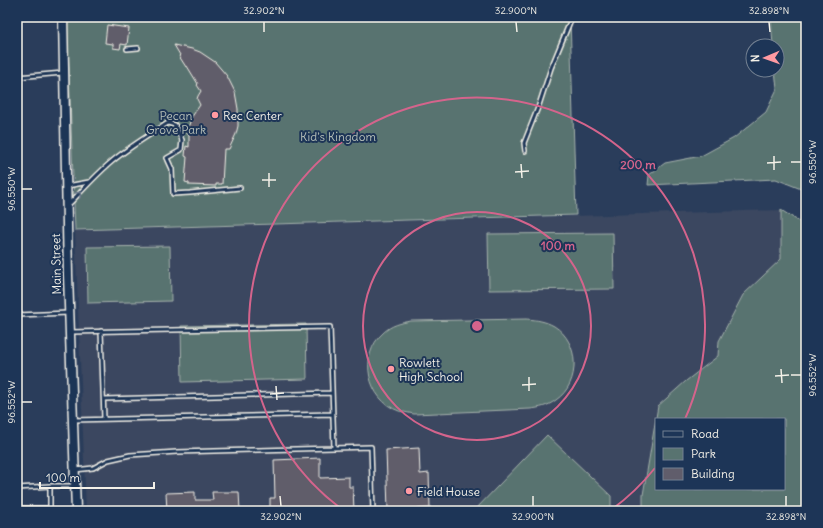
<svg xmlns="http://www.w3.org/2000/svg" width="823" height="528" viewBox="0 0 823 528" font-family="Delius,sans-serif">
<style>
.built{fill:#3a4760}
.green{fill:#587370;stroke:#a6b2ac;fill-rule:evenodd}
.building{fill:#605d6b;stroke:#f4f1e8}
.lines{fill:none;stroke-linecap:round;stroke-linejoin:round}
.lane-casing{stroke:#f4f1e8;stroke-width:6}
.secondary-casing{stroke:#f4f1e8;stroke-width:11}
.lane{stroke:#1d3557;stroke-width:3}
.secondary{stroke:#1d3557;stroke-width:8}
.oneway{stroke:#68778a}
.ticks{fill:none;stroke:#f4f1e8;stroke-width:1.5}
.ring{fill:none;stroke:#d4648c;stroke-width:2}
.poi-dot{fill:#ff9aa2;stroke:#1d3557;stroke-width:1.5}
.labels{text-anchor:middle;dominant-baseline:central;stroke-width:4;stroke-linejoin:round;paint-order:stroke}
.park-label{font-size:12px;fill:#b6bfb8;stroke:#1d3557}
.poi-label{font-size:12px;fill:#f4f1e8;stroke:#1d3557;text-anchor:start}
.street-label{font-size:12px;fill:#f4f1e8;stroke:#1d3557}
.centre{fill:#d4648c;stroke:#1d3557;stroke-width:2}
.ring-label{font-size:12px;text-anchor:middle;font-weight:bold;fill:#d4648c;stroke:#1d3557;stroke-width:4;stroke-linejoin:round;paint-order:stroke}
.neatline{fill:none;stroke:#f4f1e8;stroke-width:1.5}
.ticks-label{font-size:10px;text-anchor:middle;fill:#f4f1e8}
</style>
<rect width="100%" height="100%" fill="#2a3d5b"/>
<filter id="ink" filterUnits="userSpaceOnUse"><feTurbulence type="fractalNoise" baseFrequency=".025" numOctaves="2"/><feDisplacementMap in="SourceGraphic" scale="8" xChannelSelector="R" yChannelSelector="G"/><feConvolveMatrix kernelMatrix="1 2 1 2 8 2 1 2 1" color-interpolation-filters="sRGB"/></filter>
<g filter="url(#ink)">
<path class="built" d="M781 210V259L743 295 719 341 718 356 686 381 658 406 643 495V511H86L75 230Z"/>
<path class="green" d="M67 17H570L576 215 75 230Z
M771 17H806V191L776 179 648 185 649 175 665 163 701 156 734 138 766 112 777 89 775 70H777V46H773Z
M781 210 806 226V511H643V495L658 406 686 381 718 356 719 341 743 295 781 259ZM656 419H784V489H656Z
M613 233 614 289 489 290 488 234Z
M170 246 171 301 88 303 87 247Z
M527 319C537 320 545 321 554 326 580 342 581 383 556 400 548 406 540 408 530 409L414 414C409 413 404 412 399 411 367 400 358 355 383 333 391 325 401 323 411 321Z
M306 324 307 379 182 382 181 326Z
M547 435 611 496V511H474Z"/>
<path class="building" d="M107 25 129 28 127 45 121 44 120 49 113 48V44L105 43Z
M174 45 192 49 200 52 215 62 227 76 235 92 238 109V126L236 134 229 149H224L222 184H216V186L189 185V183L185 182 187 157 185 156 186 146 189 147V134H187L188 129 191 118 200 105 197 99 198 96 201 91 197 85 198 84 187 66 186 67 179 56 180 55Z
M419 448 420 474 429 473 430 508 388 510 386 450Z
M320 458V478L349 477V487H353L354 511H270V498H275L274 460Z
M195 492V500H213L212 492H239L240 511H167L166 493Z"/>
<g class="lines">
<g class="lane-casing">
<path id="lane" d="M127 49 138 48
M17 77 63 73
M525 151 524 143 539 105 551 68 572 17
M67 186 89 182
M69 204C82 191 95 176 109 164 127 148 148 136 168 123L175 125 182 140 181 150 167 158 172 169 173 194 190 193 240 188
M17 315 69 313
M101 331 104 419
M71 332 330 327 334 448
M104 399 332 393
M73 420 332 414
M75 470 93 468 108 460 130 455 177 452 371 447 373 511
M50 486V511
M17 488 50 486H75
M17 508H50"/>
</g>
<g class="secondary-casing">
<path id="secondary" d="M63 17 68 275 76 511"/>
</g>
<use href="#lane" class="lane"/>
<use href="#secondary" class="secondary"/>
</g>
<defs><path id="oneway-chevron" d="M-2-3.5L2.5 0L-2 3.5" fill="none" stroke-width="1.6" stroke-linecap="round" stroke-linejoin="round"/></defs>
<use class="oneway" href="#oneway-chevron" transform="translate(79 194) rotate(-44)"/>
</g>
<path class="ticks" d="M264 22V32M516 22 517 32M769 22 770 32M774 156V170M791 162H801M767 163 781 162M521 164 522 178M515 172 529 171M269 173V187M262 180H276M22 189H32M781 369 782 383M791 375H801M775 376 789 375M529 377V391M522 385 536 384M276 386 277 400M270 394 284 393M22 402H32M280 496 281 506M533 496V506M786 496V506"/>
<g class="ring">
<circle cx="477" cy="326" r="114"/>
<path d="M655 468A228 228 0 0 1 611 510M343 510A228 228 0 1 1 685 419"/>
</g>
<g class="poi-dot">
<circle cx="215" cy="115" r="4"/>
<circle cx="391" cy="369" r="4"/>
<circle cx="409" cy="491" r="4"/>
</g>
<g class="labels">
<g class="park-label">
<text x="176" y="115">Pecan<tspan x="176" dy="14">Grove Park</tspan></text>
<text x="338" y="136">Kid's Kingdom</text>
</g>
<g class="poi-label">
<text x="223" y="115">Rec Center</text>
<text x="399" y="362">Rowlett<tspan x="399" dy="14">High School</tspan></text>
<text x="417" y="491">Field House</text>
</g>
<g class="street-label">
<text transform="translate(56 264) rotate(-91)">Main Street</text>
</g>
</g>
<circle cx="477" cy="326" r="6" class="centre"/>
<g class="ring-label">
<text x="638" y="169">200 m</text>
<text x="558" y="250">100 m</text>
</g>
<rect width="823" height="528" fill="none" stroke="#1d3557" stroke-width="44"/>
<rect x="655" y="418" width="130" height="72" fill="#1d3557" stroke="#738091"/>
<rect x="663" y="431" width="20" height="6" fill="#1d3557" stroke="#738091"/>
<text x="691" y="438" font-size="12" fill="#f4f1e8">Road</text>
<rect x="663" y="448" width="20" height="12" fill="#587370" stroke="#738091"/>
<text x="691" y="458" font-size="12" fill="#f4f1e8">Park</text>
<rect x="663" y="468" width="20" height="12" fill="#605d6b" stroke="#738091"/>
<text x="691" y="478" font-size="12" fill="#f4f1e8">Building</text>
<g transform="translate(765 58) rotate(268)"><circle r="19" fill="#1d3557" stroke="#738091"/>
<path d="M0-3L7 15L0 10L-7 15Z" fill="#ff9aa2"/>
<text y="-6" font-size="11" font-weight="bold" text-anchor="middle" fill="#f4f1e8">N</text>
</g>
<path d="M40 482v6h114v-6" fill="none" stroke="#f4f1e8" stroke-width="2"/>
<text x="46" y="482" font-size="12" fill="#f4f1e8" stroke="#1d3557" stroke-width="3" paint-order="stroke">100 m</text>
<rect x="22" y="22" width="779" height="484" class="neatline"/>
<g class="ticks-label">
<text x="264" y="14">32.902°N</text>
<text x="516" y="14">32.900°N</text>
<text x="769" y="14">32.898°N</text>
<text transform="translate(812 162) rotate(-90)" y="4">96.550°W</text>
<text transform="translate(11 189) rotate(-90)" y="4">96.550°W</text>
<text transform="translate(812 375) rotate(-90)" y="4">96.552°W</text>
<text transform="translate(11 402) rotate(-90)" y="4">96.552°W</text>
<text x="281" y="520">32.902°N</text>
<text x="533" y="520">32.900°N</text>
<text x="786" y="520">32.898°N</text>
</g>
</svg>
